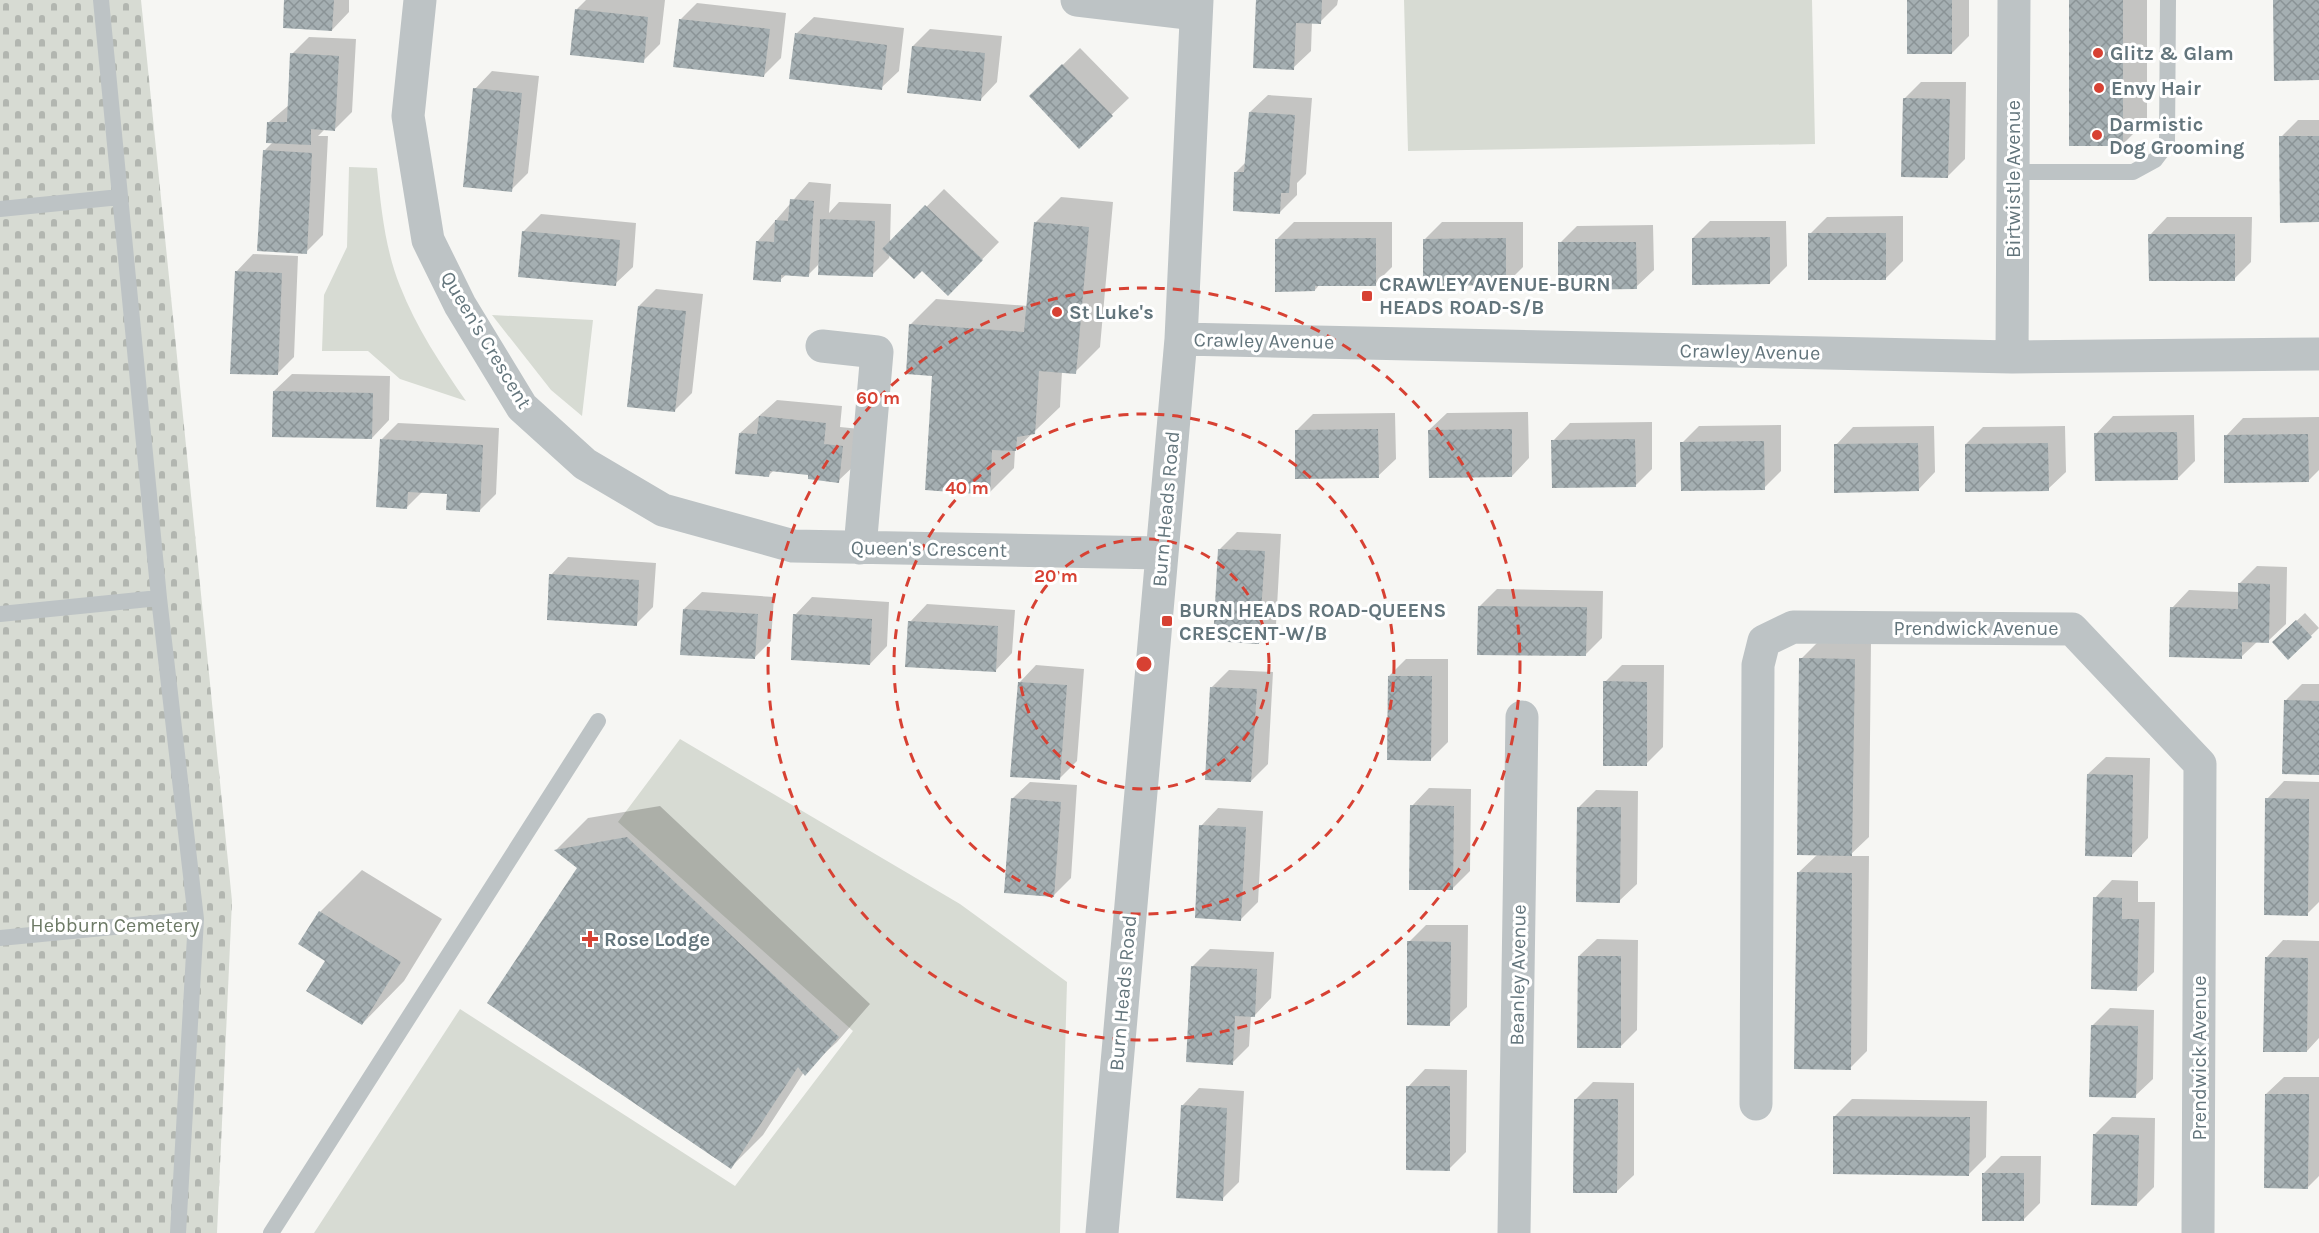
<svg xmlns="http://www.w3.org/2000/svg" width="2319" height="1233" viewBox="0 0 2319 1233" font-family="Karla,sans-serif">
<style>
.green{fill:#d7dbd3}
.cemetery{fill:url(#cemetery-stones)}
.shadow{fill:#0003}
.building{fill:url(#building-cross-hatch)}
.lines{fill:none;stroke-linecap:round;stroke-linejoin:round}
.lane{stroke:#bdc3c5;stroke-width:16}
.street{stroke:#bdc3c5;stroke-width:33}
.ring{fill:none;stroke:#d74133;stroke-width:3;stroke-dasharray:10 8}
.poi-dot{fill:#d74133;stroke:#fff;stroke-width:2}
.labels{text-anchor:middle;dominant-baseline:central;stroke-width:6;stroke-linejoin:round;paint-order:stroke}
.poi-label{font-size:20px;font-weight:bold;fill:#63757c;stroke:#fff;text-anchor:start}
.street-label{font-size:20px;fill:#63757c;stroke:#fff}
.park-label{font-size:20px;fill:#6d7a66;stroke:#fff}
.centre{fill:#d74133;stroke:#fff;stroke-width:3}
.ring-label{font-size:18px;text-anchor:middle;font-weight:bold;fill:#d74133;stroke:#fff;stroke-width:6;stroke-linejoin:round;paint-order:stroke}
</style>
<defs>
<pattern id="cemetery-stones" width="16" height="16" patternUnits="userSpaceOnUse" patternTransform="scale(1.5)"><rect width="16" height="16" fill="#d7dbd3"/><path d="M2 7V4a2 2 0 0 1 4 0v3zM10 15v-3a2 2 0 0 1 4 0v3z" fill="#b2b6b0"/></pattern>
<pattern id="building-cross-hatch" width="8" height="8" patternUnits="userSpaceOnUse" patternTransform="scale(1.5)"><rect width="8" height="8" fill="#a5afb2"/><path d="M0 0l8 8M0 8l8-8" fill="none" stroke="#8a9396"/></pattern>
</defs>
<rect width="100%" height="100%" fill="#f6f6f3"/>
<path class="green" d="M1404 0H1812L1815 144 1408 151Z
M349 167 377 168C381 207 385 249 400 286 416 327 441 365 466 401L400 379 368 351H322L324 295 347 247Z
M492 315 593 320 582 416 551 390Z
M680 739 960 904 1067 982 1060 1233H314L460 1009 735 1186 853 1031 618 822Z"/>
<path class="cemetery" d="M0 0H141L232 901 217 1233H0Z"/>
<path class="shadow" d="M286 0H349V12L332 30Z
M586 0H665L660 44 643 61 576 10Z
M1258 0H1338L1337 5 1320 22H1312L1311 51 1293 68Z
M1908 0H1969V36L1952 53Z
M2070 0H2147V120L2122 145Z
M697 3 786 13 781 58 764 75 680 20Z
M814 17 904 28 899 71 881 88 796 34Z
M930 29 1002 36 997 82 980 100 913 46Z
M309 37 356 39 352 112 335 129H325L318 136H328L323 235 306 252 264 151 273 142 269 122 289 105 292 54Z
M1080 48 1129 98 1079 146 1031 96Z
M492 71 539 76 528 173 511 190 475 89Z
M1921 82H1966L1965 159 1948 176 1904 99Z
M1268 95 1312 98 1306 174 1297 183V195L1280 212 1236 172 1247 161 1250 112Z
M2298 120H2319V221L2281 137Z
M809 182 831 184 829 213 839 202 891 204 890 244 944 189 999 242 965 277 890 254 889 258 872 275 820 263 808 275 787 274 780 280 758 241Z
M1061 197 1113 202 1100 347 1075 372 1062 371 1060 407 1015 450 1014 468 989 493 910 325 936 299 1028 306 1035 223Z
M541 214 636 223 633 267 615 284 524 231Z
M1903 216V261L1885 279 1810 234 1827 217Z
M2167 217H2252L2251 262 2234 279 2150 235Z
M1710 221H1786L1787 266 1770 283 1693 238Z
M1294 222H1392V267L1375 284H1320L1315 290 1277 239Z
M1442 222H1523V267L1506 284 1425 239Z
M1653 225 1654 270 1636 287 1560 243 1577 226Z
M253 254 298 256 294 357 277 374 236 272Z
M656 289 703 294 692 393 675 410 639 306Z
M292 374 390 376 389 420 372 438 274 391Z
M777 400 842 406 840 427 860 429 856 464 838 481 810 473 774 470 768 476 740 433Z
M1528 412 1529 458 1512 476 1429 430 1447 413Z
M1395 413 1396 459 1378 476 1296 431 1313 414Z
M2194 415 2195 461 2178 478 2096 434 2113 416Z
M2319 417V470L2308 481 2226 436 2243 418Z
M1652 422V469L1635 486 1553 441 1570 423Z
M398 423 499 428 496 494 479 511 449 493 423 491 407 507 381 440Z
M1781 425V471L1764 488 1682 443 1699 426Z
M1934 426 1935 472 1918 490 1836 445 1853 427Z
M2065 426 2066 472 2048 489 1966 444 1983 427Z
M1237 532 1281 534 1276 625 1259 643 1220 549Z
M568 557 656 563 653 607 636 624 551 575Z
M2257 566 2287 567 2286 624 2268 641H2258L2241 657 2172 608 2189 590 2239 592 2240 583Z
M1497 589 1603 591 1602 638 1585 655 1479 607Z
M702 592 774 597 771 641 754 658 684 609Z
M812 597 889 602 887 646 870 664 795 615Z
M927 604 1015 610 1012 653 995 671 910 622Z
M2305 613 2319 628 2288 658 2274 642Z
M1818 642H1871L1869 837 1849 856H1869L1867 1051 1850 1068 1798 873 1818 854 1801 659Z
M1406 659H1448V742L1431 759 1389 676Z
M1036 665 1084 669 1077 761 1059 779 1019 683Z
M1622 665H1664L1663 747 1646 764 1605 682Z
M1229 670 1273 672 1268 764 1251 781 1212 687Z
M2302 684H2319V774L2285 701Z
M2106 757 2150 758 2148 838 2131 856 2088 774Z
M2284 781 2319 782V902L2307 914 2267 799Z
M1030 782 1077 785 1071 878 1054 895 1012 799Z
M1429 788 1471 789 1470 871 1452 889 1412 806Z
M1596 790 1638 791 1637 884 1619 901 1579 807Z
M660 806 870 1004 837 1042 804 1072 763 1135 731 1167 579 868 556 850 588 818Z
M1218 808 1263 811 1258 902 1241 919 1201 826Z
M362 870 442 919 404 981 362 1024 327 961 320 912Z
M2112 880 2138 881V902H2155L2154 972 2136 989 2095 898Z
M1426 925H1468L1467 1007 1449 1024 1409 942Z
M1597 939 1638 940 1637 1030 1620 1047 1579 956Z
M2283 940 2319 941V1038L2307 1051 2266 958Z
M1210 949 1274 952 1271 998 1254 1016 1251 1015 1249 1046 1232 1063 1193 966Z
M2110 1008 2154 1010 2153 1079 2135 1096 2093 1025Z
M1425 1069 1467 1070 1466 1152 1449 1169 1408 1087Z
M2284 1077H2319V1176L2308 1187 2266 1094Z
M1593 1082 1634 1083V1175L1616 1192 1576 1099Z
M1199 1088 1244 1091 1239 1182 1222 1199 1182 1106Z
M1852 1099 1987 1101 1986 1157 1969 1174 1835 1116Z
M2112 1117 2155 1118 2154 1187 2136 1205 2095 1134Z
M2001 1156H2041L2040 1203 2023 1220 1984 1173Z"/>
<path class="building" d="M284 0H334L332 31 283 28Z
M1256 0H1322L1321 24 1296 23 1294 70 1253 68Z
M1907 0H1952V54H1907Z
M2069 0H2123V146H2069Z
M2273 0H2319V80L2274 81Z
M575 9 648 17 644 63 570 55Z
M679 19 770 29 764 77 673 67Z
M795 33 887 45 882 90 789 79Z
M912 46 985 53 981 101 907 93Z
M290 53 339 56 335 131 311 129V145L266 143 267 122H287Z
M1062 64 1113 116 1079 149 1029 96Z
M473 88 522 93 512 192 463 187Z
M1903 98 1950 99 1948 178 1901 177Z
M1249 112 1295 115 1289 193H1281L1280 214 1233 211 1234 172H1244Z
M2279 136H2319V222L2280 223Z
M263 150 312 153 307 254 257 251Z
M790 199 814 201 809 277 781 275V282L753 280 756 241 774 242 775 220 788 221Z
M925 205 983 260 948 296 922 271 914 279 882 249Z
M820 219 875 221 873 277 818 275Z
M1034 222 1089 227 1076 374 1039 371 1035 434 1017 437 1016 451 992 450 990 495 925 490 932 376 906 374 909 324 1024 332Z
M522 231 620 240 616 286 518 277Z
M1808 233H1886V280H1808Z
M2148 234H2235V281H2149Z
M1770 237V284L1692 285V238Z
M1376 238V286H1315V291L1275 292V239Z
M1506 238V285L1423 286V239Z
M1558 242H1636L1637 289 1558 290Z
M235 271 282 273 278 375 230 374Z
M638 306 686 311 675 412 627 407Z
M273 391 373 393 372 439 272 437Z
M759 416 826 423 824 444 843 446 839 483 808 479V475L770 471 769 477 735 474 739 433 757 434Z
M1378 429 1379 478 1295 479V430Z
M1512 429V477L1429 478 1428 430Z
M2177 432 2178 480 2095 481 2094 433Z
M2308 434 2309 482 2224 483V435Z
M380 439 483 445 480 512 446 510 447 494 408 492 407 509 376 507Z
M1635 439 1636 487 1552 488 1551 440Z
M1764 441 1765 490 1681 491 1680 442Z
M1918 443 1919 491 1834 493V444Z
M2048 443 2049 491 1965 492V444Z
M1218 549 1265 551 1259 644 1213 641Z
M549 574 639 580 637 626 547 620Z
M2238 583 2270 584 2269 643 2242 642V659L2169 657 2170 607 2238 609Z
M1478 606 1587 607 1586 656 1477 655Z
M683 609 758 614 755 659 680 655Z
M793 614 872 619 870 665 791 660Z
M2296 620 2312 637 2288 660 2272 642Z
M908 621 998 626 996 672 905 667Z
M1799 658 1855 659 1852 856 1797 855Z
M1388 676H1432L1431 761 1387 760Z
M1603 681 1647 682V766H1603Z
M1018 682 1067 685 1060 780 1010 777Z
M1210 687 1257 689 1251 782 1205 780Z
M2284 700 2319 701V775L2282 774Z
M2087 774 2133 775 2132 857 2085 856Z
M1011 798 1061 802 1054 897 1004 893Z
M2265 798 2309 799 2308 916 2264 915Z
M1410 805 1454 806 1453 890H1409Z
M1577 807H1621L1620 903 1576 902Z
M1199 825 1246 827 1241 921 1195 918Z
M627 837 839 1037 805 1076 798 1067 731 1169 487 1003 577 868 554 850Z
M1797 872 1852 873 1851 1070 1794 1069Z
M2093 897 2122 898V919H2139L2137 991 2091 989Z
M319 911 401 962 362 1025 306 991 325 961 298 944Z
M1407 941 1451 942 1450 1026 1407 1025Z
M1578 956H1621V1048H1577Z
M2265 957 2308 958 2307 1052H2263Z
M1191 966 1257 969 1255 1017 1235 1016 1233 1065 1186 1062Z
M2091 1025 2138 1026 2136 1098 2089 1097Z
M1406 1086H1450V1171L1406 1170Z
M2265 1094H2309L2308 1189 2264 1188Z
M1574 1099H1618L1617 1193H1573Z
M1181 1105 1227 1108 1223 1201 1176 1198Z
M1833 1116 1970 1117 1969 1176 1833 1174Z
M2093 1134 2139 1135 2137 1206 2091 1205Z
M1982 1173H2024V1221H1982Z"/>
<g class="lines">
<path class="lane" d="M101 0 159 598 196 919 178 1233
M2014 172H2133L2155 160 2167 144 2168 0
M0 209 120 197
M0 614 159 598
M0 938 196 919
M271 1233 598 721"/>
<path class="street" d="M420 0 408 116 428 240 460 305 522 407 585 464 663 510 793 546 1162 553
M1077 0 1196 14
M1181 339 2012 357 2319 354
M822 346 877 352 860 548
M2012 357 2014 0
M1756 1104 1758 665 1764 641 1793 627 2072 629 2200 764 2198 1233
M1102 1233 1181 339 1197 0
M1514 1233 1522 717"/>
</g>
<g class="ring">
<circle cx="1144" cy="664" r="125"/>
<circle cx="1144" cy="664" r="250"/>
<circle cx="1144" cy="664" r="376"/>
</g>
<g class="poi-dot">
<circle cx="2098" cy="53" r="6"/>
<circle cx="2099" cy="88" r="6"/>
<circle cx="2097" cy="135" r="6"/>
<rect x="1361" y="290" width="12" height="12" rx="3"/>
<circle cx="1057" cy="312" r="6"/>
<rect x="1161" y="615" width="12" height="12" rx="3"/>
<path d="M587 930h6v6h6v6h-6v6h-6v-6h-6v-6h6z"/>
</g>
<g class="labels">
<g class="poi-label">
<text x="2110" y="53">Glitz &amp; Glam</text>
<text x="2111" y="88">Envy Hair</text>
<text x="2109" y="124">Darmistic<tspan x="2109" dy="23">Dog Grooming</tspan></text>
<text x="1379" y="284">CRAWLEY AVENUE-BURN<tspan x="1379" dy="23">HEADS ROAD-S/B</tspan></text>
<text x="1069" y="312">St Luke's</text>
<text x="1179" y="610">BURN HEADS ROAD-QUEENS<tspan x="1179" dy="23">CRESCENT-W/B</tspan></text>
<text x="604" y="939">Rose Lodge</text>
</g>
<g class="street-label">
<text transform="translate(2013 179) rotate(-90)">Birtwistle Avenue</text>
<text transform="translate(486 340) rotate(59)">Queen's Crescent</text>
<text transform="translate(1264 341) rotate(1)">Crawley Avenue</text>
<text transform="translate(1750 352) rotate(1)">Crawley Avenue</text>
<text transform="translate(1166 509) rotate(-85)">Burn Heads Road</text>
<text transform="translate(929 549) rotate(1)">Queen's Crescent</text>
<text x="1976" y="628">Prendwick Avenue</text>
<text transform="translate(1518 975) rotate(-89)">Beanley Avenue</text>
<text transform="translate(1123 993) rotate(-85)">Burn Heads Road</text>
<text transform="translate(2199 1058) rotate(-90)">Prendwick Avenue</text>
</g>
<g class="park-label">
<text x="115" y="925">Hebburn Cemetery</text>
</g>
</g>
<circle cx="1144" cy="664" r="9" class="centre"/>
<g class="ring-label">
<text x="878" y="404">60 m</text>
<text x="967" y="494">40 m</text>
<text x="1056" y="582">20 m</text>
</g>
</svg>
